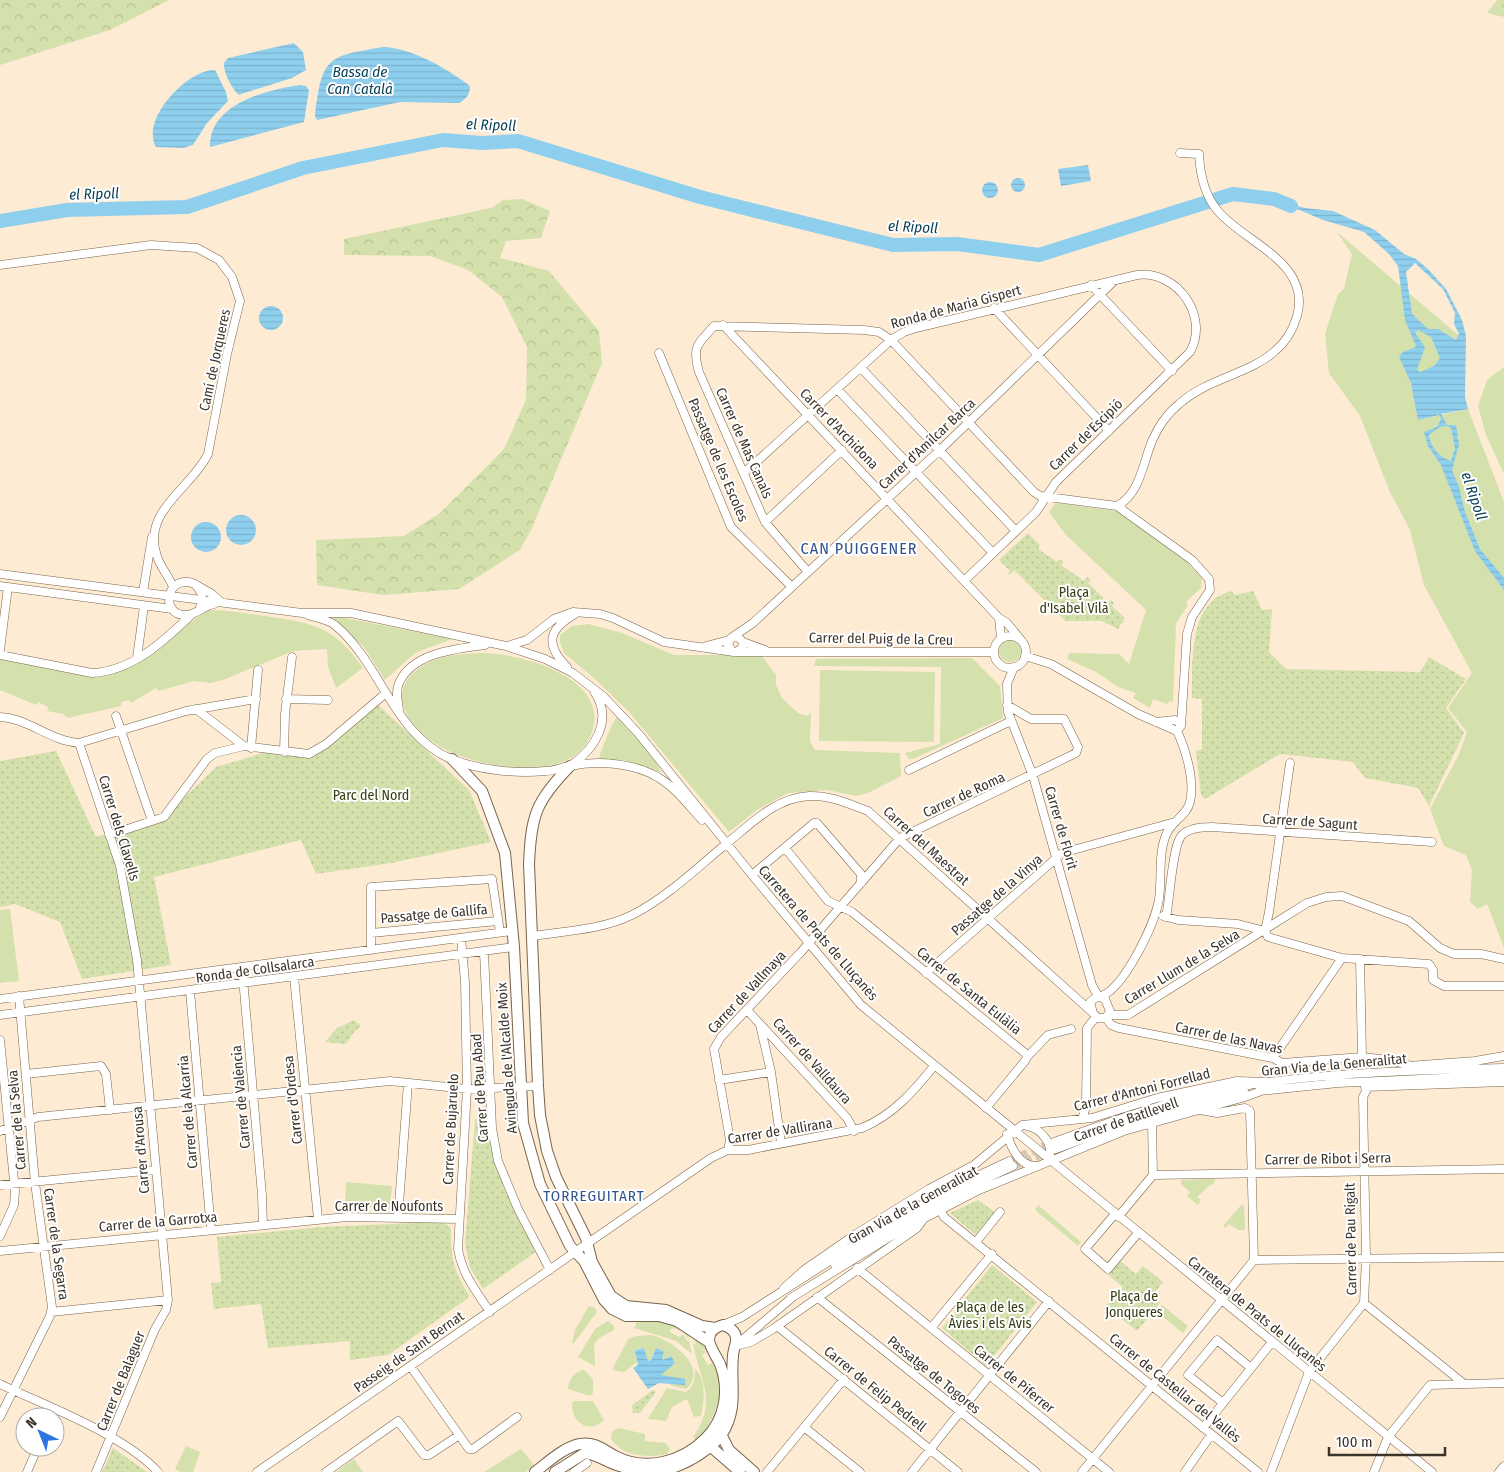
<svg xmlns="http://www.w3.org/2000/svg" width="1504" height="1472" viewBox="0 0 1504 1472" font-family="'Fira Sans Condensed',sans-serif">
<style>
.green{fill:#d4e1ac}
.forest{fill:url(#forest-crowns)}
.park{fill:url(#park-dots)}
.water{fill:url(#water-rules);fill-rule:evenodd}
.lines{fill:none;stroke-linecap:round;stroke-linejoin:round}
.river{stroke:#8fcfee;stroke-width:14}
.minor-tunnel{stroke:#d7c6b2;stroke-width:8;stroke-dasharray:8 4;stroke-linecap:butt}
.minor-casing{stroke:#79644b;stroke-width:9}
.major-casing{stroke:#79644b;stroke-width:12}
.minor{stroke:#fff;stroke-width:8}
.major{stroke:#fff;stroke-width:10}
.labels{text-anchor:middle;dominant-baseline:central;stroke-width:4;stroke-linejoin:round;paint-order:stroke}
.street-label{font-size:14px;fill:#3d3429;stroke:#fff}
.park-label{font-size:14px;fill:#353d11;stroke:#fff}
.water-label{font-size:15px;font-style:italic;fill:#0a4157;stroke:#fff}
.neighbourhood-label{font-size:15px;letter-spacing:1px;fill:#32558c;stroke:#fff}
.quarter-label{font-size:16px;letter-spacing:1px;fill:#32558c;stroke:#fff}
</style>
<defs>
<pattern id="forest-crowns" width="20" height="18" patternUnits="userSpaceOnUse" patternTransform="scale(1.25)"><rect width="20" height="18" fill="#d4e1ac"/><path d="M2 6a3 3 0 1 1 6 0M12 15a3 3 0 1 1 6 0" fill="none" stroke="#b7c294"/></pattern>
<pattern id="park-dots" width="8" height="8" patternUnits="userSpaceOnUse" patternTransform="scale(1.25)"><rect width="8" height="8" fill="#d4e1ac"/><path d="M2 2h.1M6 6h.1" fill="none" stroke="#b7c294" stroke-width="1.8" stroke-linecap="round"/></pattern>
<pattern id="water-rules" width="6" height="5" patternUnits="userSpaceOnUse" patternTransform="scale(1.25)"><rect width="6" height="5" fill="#8fcfee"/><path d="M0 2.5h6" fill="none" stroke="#7cb2cc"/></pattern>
</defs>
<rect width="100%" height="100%" fill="#feebd4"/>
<path class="green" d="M1337 232 1463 339 1418 420 1468 409 1504 502V948L1487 904 1478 909 1470 902 1472 870 1466 855 1444 846 1430 809 1459 754 1467 732 1448 708 1472 673 1424 585 1410 530 1390 492 1360 416 1329 373 1325 334 1338 294 1344 289 1352 254Z
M1504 367V474L1486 435 1478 406 1487 380Z
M1056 503 1117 511 1184 559 1202 578 1201 588 1186 602 1188 605 1176 623 1173 702 1170 701 1167 704 1153 699 1150 708 1133 698 1136 693 1118 687 1098 673 1067 659 1069 653 1119 654 1129 664 1146 610 1065 534 1049 512Z
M211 610C229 610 247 614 265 616 313 623 334 626 363 668L336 688 328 667 327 649 293 651 223 680 210 683 193 681 159 691 156 688 131 703 129 700 121 702V706L68 718 63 714 47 711 48 707 38 702 36 705 0 690V655L107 672 181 629 203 613Z
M335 616 452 639 415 653 385 680 364 647 333 619Z
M588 624 622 633 674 655H761L776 675V685L782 698 798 713 807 716 811 712 810 741 815 750 900 753 901 776 868 793 856 796 827 790 788 793 757 810 729 832 630 713 595 679 565 654 560 643V635L572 626Z
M999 651a11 11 0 1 1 22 0a11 11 0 1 1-22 0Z
M484 653C525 654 616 680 590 737 569 785 475 768 439 746 402 723 382 684 432 661 448 654 467 654 484 653Z
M972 658 1000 686 1003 718 913 759H909L905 753 940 744 941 667 814 666 816 659Z
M820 670 935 672 934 742 819 741Z
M617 717 649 752 662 773 624 760H599C599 754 613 721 617 717Z
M10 909 19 981 0 983V910Z
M1215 1179 1213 1185 1211 1184 1197 1197 1201 1200 1198 1205 1187 1196 1190 1192 1181 1184V1180Z
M346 1182 392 1186 390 1209 345 1205Z
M1242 1204 1244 1206 1245 1230H1238L1229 1224 1225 1228 1223 1226Z
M1038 1205 1081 1242 1078 1246 1035 1210Z
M1162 1305 1188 1326 1183 1333 1157 1312Z
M589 1306 595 1308 597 1312 574 1343H572L575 1330Z
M652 1320 666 1322 688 1331 689 1340 684 1332 674 1328 670 1330 671 1333 680 1337 684 1334 686 1340 689 1341 692 1354 676 1341 634 1328 637 1321Z
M608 1321 614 1326V1330L599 1338 594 1344 595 1366 578 1357 595 1329Z
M651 1335C671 1339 710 1368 686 1389L669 1385 685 1379 661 1376V1373L675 1363 670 1356 662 1360 664 1351 656 1348 650 1361 647 1360 644 1348 636 1349 637 1362 624 1372 612 1370 628 1339 637 1336Z
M698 1339C733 1369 722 1411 697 1442L693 1437C719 1401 699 1379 693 1343L706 1352 702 1355 708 1365 712 1363 707 1351 696 1345 695 1340Z
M695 1369C707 1379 704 1402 701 1416L694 1417 687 1399 672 1407 666 1421 648 1419 667 1388 686 1392C694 1386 695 1379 695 1369Z
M584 1370 593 1379V1393L590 1396 568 1389C568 1380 575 1371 584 1370Z
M574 1401H593L604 1420C588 1435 571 1422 572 1403Z
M618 1428 645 1434V1441L666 1443 670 1449 667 1454C648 1458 623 1457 611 1439L612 1432Z
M186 1446 200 1452 193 1472H181L175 1469Z
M521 1449 535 1466 525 1472H484Z
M354 1459 363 1472H336Z"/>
<path class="forest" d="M0 0H169L110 30 0 65Z
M1497 0H1504V17L1487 13Z
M522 199 550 211 541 238 506 241 500 258 549 271 599 331 602 363 531 530 520 550 459 589 383 595 317 585 316 540 404 536 440 513 504 449 526 400 527 347 502 297 468 270 430 256 344 255V239L491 208 503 200Z"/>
<path class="park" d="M1028 533 1040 545 1038 549 1057 562 1059 559 1063 561 1061 565 1084 581 1087 577 1091 580 1088 583 1108 602 1111 600 1114 603 1112 606 1125 618 1118 629 1102 621H1065L1014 570 1009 575 1008 574 1010 571 999 560Z
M1231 591 1235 595 1253 591 1262 610 1272 609 1269 652 1286 669 1420 672 1429 657 1466 679 1446 708 1464 733 1429 806 1418 788 1365 778 1353 762 1280 754 1205 799 1201 795 1196 751 1202 749V699L1192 698C1193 663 1187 603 1231 591Z
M375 702 469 790 491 842 391 863 316 874 301 840 154 877 171 965 82 979 60 922 15 904 0 907V761L56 751 96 837 164 817 216 767 270 751 312 753Z
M354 1020 361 1026 353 1033 346 1044 325 1042 337 1028Z
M477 1118 482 1119 488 1125 504 1188 537 1251 483 1289 470 1267 465 1243 475 1121Z
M978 1200 996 1213 977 1236 950 1213Z
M438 1222 446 1224 451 1229C451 1257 453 1271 469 1295L468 1298 388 1355 350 1360V1341L268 1348 261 1304 214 1309 211 1283 221 1282 217 1237 322 1227Z
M1120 1261 1136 1274 1143 1266 1163 1282 1152 1296 1160 1303 1137 1331 1106 1307 1123 1287 1108 1275Z
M992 1265 1037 1302 986 1366 942 1328Z
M653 1390 656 1392 640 1413H633L632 1405Z
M113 1448 147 1472H102Z"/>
<path class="water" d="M294 43 303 52 306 70 292 78 244 93 239 95C232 89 223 72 224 63L228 58Z
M384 47C414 49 446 68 470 86 470 95 466 99 459 103L400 102 317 120 315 116C322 58 326 56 384 47Z
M215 70 226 92 228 101 207 123 193 145 183 148 156 147C140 119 188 69 215 70Z
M300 85 306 86 309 90 304 122 210 147C209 104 266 90 300 85Z
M1088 165 1091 181 1061 186 1058 169Z
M1011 185a7 7 0 1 1 14 0a7 7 0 1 1-14 0Z
M982 190a8 8 0 1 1 16 0a8 8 0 1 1-16 0Z
M1274 199 1305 208 1333 211 1375 230 1404 254 1416 259 1428 269 1446 289 1462 320 1466 336 1465 397 1468 409 1441 414 1447 425H1456L1459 445 1452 470 1459 487 1465 512 1480 549 1504 578V590L1475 551 1441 465 1428 446 1424 432 1437 427 1441 419 1439 415 1418 420 1411 383 1399 357C1403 349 1411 351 1416 346L1405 320 1398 266 1389 254 1364 232 1323 220ZM1415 263 1443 289 1455 313 1454 324 1459 334 1456 340 1438 329H1428L1412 314 1406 272ZM1418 330 1431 337 1440 358 1434 366 1420 372 1417 370 1425 347 1415 333ZM1446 426 1451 428 1455 448 1451 461C1440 458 1430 447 1429 435L1440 427Z
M259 318a12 12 0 1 1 24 0a12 12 0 1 1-24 0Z
M226 530a15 15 0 1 1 30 0a15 15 0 1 1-30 0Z
M191 537a15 15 0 1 1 30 0a15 15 0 1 1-30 0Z
M644 1348 648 1361 651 1360 656 1348 664 1351 662 1360 671 1356 675 1363 661 1375 685 1379V1385L659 1383 648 1389 633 1368 638 1365 635 1350Z"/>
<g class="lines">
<path class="river" d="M0 221 67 210 187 207 303 168 443 140 482 143 518 141 700 197 893 245 957 244 1039 255 1233 194 1274 199 1291 206"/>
<path class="minor-tunnel" d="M1009 1161 1054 1142
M1013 1166 1048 1152"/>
<g class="minor-casing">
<path id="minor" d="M0 265 151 245 197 248 219 260 232 277 240 301 227 354 208 454C192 488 141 511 157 556 160 567 169 576 173 587
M1091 285 1172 371
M994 308 1109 431
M723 325 999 618 1007 623 1021 640
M659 353 731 527 792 587
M861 368 1016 531
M838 390 993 553
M744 473 891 340 1034 492 1040 496 1117 506 1192 560 1209 579 1210 590 1192 617 1187 634 1181 726 1177 731
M1117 506C1140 494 1143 463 1152 441 1158 427 1168 413 1179 404 1208 378 1250 374 1275 351 1286 342 1293 330 1297 316 1312 262 1244 243 1217 210 1204 194 1200 174 1199 154L1180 153
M765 522 842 450
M808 572 765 522 699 372C692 346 697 345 714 326L864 330 879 332 891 340 904 332 916 328 1137 275C1177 270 1210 316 1190 352L1056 482 1036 512 965 580
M0 574 302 613H351L506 646 545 659 573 673 604 697 638 733 752 875 861 1005 1432 1472
M0 586 172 609
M198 586 212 594 221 602
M143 592 152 537
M200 608 202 594 195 584C166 572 159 616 186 615 196 615 203 606 214 604
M308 615C317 618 330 620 336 626 381 664 394 735 451 759 479 770 515 774 545 771 554 771 562 767 570 766 598 760 635 763 659 778 676 788 689 806 702 820
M999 618 1001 638
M994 652a16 16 0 1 1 32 0a16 16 0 1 1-32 0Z
M731 638 738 637 743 642 742 648 736 652
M743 642 765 650
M507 646 527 640 554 619 573 612 600 614 613 618 664 642 734 652H994
M706 646 729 640
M0 650 8 587
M732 651 728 645 731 638 753 623 940 450 1114 281
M0 655 92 673C132 671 163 642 191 615
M1025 656 1051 664 1138 714 1177 731
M137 658 144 606
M567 667C544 644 549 629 575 614
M1014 667 1007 684 1008 712 1033 776 1092 985 1098 996
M286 699 328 700
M196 709 244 746 309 754 326 744 386 693
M399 710C398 701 395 692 399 683 413 652 457 649 485 645
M116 716 152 821
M0 717C28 718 50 741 79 743L186 711 256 699
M1156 722 1175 720 1181 724
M79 743 120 866 137 960 168 1300 166 1310 155 1329 96 1472
M251 748 258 670
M284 752 285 714 292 657
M571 765C595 749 613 720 595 693
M909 770 1011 721
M109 835 164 817 207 759 215 753 244 746
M785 848 828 901 852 912 1025 1053 1027 1057 1025 1061 986 1108
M752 875 814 823H817L861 874V883
M1163 916 1178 920 1238 924 1265 931
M1166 917C1170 900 1172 845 1182 835 1189 828 1202 827 1212 827L1432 842
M1265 931 1268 937 1342 958 1429 964 1433 970V980L1444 986H1504
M1265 931 1269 912 1290 763
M371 933 498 921
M532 936C565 931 601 930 632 915 666 898 697 868 726 844 751 824 775 798 809 796 830 795 849 804 868 811L1093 1013
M461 938 465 982 467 1089 458 1249C462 1274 476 1291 490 1312
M371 950V887L492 879 500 932
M484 952 492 1128 498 1161 518 1209 550 1270
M1360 959 1362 1057
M242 967 262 1195 263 1225
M926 973 1062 853 1175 822
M294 977 318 1219
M190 991 211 1230
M1098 996 1105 999 1110 1011 1106 1018H1098L1093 1013 1090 1002Z
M1102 996C1125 986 1155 924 1159 899 1162 879 1158 854 1166 835 1171 821 1187 816 1190 802 1195 781 1186 750 1177 731
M0 999 512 931
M747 1010 847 1118 854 1131
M0 1015 514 947
M1109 1015H1128L1307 903 1326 897 1342 896 1409 921 1440 948 1454 954H1481L1504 959
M1106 1018 1111 1025 1119 1028 1273 1058 1282 1063 1362 1057 1389 1060 1412 1066
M760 1025 771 1072 781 1143
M0 1040 15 1191 14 1205 0 1236
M1027 1057 1048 1035 1071 1029
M1273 1058 1342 958
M1408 1066 1475 1061 1504 1056
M26 1074 101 1066 106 1074 110 1110
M719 1080 771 1072
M1365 1087 1504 1082
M1259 1091 1338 1083 1504 1075
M1082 1119 1086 1107 1087 1028 1096 1017
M1027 1126C1041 1128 1057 1147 1047 1161
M0 1131 38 1117 390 1081 467 1089 538 1086
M1007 1134C1011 1148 1020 1167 1037 1166
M1054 1142C1123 1117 1196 1091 1269 1082 1347 1072 1426 1070 1504 1068
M1056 1149C1117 1126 1180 1103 1245 1093
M728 1150 730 1140 714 1049 721 1037 801 952 900 838 1076 753 1078 747 1064 719H1031L1007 705
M1153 1175 1504 1169
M0 1185 155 1170
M940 1209 944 1217 1258 1472
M1115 1214 1085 1249 1108 1269 1138 1233
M1118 1217 1153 1175 1152 1122
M398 1218 408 1083
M976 1242 1000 1212
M0 1251 347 1217 459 1219
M1254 1260 1504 1257
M835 1265C891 1225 951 1194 1013 1166
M857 1268 1109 1472
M784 1288 804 1270 856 1234 929 1189 974 1165 1022 1125 1092 1118 1157 1098 1237 1081 1268 1082
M817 1297 1036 1472
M791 1298 896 1233 979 1190 1124 1131 1245 1097 1264 1090
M1364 1303 1463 1383
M51 1312 168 1300
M723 1325 742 1317 889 1223 954 1187 1009 1161
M777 1326 958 1472
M931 1328 992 1254
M739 1345 751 1342 773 1329 917 1228 925 1217
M735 1346 794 1296
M411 1367 469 1449H473L517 1417
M0 1384C46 1406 125 1435 158 1472
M1223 1403 1188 1375 1217 1340 1251 1368
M0 1417 50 1316 52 1307 35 1183 19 996
M804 1427 860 1472
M1203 1428 1272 1342
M27 1472 38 1447
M257 1472 711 1158 728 1150H748L862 1128C893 1115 913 1092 934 1066
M326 1472 398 1421 424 1455H429L458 1436
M574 1472 587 1463
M767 1472 844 1379
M912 1472 1049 1301
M1082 1472 1254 1260 1250 1111 1245 1108 1217 1113 1200 1110
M1185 1472 1211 1435
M1271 1472 1309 1372 1364 1303 1366 1257 1363 1097 1368 1087
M1374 1472 1388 1437 1430 1385 1504 1383
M1499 1472 1504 1466"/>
</g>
<g class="major-casing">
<path id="major" d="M452 759 482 791 505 853 514 947 523 1123 540 1184 570 1246 584 1261 604 1300 612 1309 626 1316H659L677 1321 709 1342
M570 766C536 801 531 815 529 864L538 1086 540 1115 547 1151 556 1177 586 1238 592 1262 611 1296 626 1306 666 1310 702 1326 715 1328
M721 1434 729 1450 754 1472
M710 1440V1446L740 1472
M535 1472C548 1462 564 1447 580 1444 594 1441 604 1450 615 1456 646 1472 682 1462 706 1438 725 1419 730 1390 720 1364 717 1357 710 1348 709 1340 709 1332 715 1327 723 1325 729 1327 735 1331 736 1337 737 1343 733 1350 733 1356 730 1383 739 1408 722 1434 711 1449 690 1462 672 1468 651 1472 629 1471 609 1462 601 1458 594 1454 585 1453L555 1472"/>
</g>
<use href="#minor" class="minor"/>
<use href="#major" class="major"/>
</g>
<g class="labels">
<g class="street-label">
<text transform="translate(956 307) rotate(-15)">Ronda de Maria Gispert</text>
<text transform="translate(215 360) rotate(-78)">Camí de Jorqueres</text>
<text transform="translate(839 429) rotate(46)">Carrer d'Archidona</text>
<text transform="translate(1086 435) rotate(-44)">Carrer de'Escipió</text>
<text transform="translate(744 443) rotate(66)">Carrer de Mas Canals</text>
<text transform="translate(927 444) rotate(-43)">Carrer d'Amílcar Barca</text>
<text transform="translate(718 460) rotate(67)">Passatge de les Escoles</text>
<text transform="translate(881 639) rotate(1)">Carrer del Puig de la Creu</text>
<text transform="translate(964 795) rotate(-25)">Carrer de Roma</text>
<text transform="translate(1310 822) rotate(4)">Carrer de Sagunt</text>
<text transform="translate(119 828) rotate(73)">Carrer dels Clavells</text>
<text transform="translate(1061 828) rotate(74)">Carrer de Florit</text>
<text transform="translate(926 846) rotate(42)">Carrer del Maestrat</text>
<text transform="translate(997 895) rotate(-41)">Passatge de la Vinya</text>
<text transform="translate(434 914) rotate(-5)">Passatge de Gallifa</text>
<text transform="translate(818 933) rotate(49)">Carretera de Prats de Lluçanès</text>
<text transform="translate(1182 967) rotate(-31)">Carrer Llum de la Selva</text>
<text transform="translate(255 970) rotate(-8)">Ronda de Collsalarca</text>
<text transform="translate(969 991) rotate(39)">Carrer de Santa Eulàlia</text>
<text transform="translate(747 992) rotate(-47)">Carrer de Vallmaya</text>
<text transform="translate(1229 1038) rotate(12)">Carrer de las Navas</text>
<text transform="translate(507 1058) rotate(-94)">Avinguda de l'Alcalde Moix</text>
<text transform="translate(812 1061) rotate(48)">Carrer de Valldaura</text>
<text transform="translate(1334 1065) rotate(-5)">Gran Via de la Generalitat</text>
<text transform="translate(480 1088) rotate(-94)">Carrer de Pau Abad</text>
<text transform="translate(1142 1090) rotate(-14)">Carrer d'Antoni Forrellad</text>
<text transform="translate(241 1097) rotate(-95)">Carrer de València</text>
<text transform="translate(293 1100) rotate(-96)">Carrer d'Ordesa</text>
<text transform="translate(188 1112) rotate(-95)">Carrer de la Alcarria</text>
<text transform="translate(17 1120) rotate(-95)">Carrer de la Selva</text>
<text transform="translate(1126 1120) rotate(-19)">Carrer de Batllevell</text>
<text transform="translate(451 1129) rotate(-87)">Carrer de Bujaruelo</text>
<text transform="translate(780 1131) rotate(-9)">Carrer de Vallirana</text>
<text transform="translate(141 1150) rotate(-95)">Carrer d'Arousa</text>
<text transform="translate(1328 1159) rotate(-1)">Carrer de Ribot i Serra</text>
<text transform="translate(913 1205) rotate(-29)">Gran Via de la Generalitat</text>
<text x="389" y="1206">Carrer de Noufonts</text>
<text transform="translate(158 1222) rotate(-5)">Carrer de la Garrotxa</text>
<text transform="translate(1351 1239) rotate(-91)">Carrer de Pau Rigalt</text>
<text transform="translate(56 1244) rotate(82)">Carrer de la Segarra</text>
<text transform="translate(1257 1314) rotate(39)">Carretera de Prats de Lluçanès</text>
<text transform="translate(409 1352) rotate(-35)">Passeig de Sant Bernat</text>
<text transform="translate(934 1375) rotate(39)">Passatge de Togores</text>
<text transform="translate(1014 1379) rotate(39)">Carrer de Piferrer</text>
<text transform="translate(121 1381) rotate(-68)">Carrer de Balaguer</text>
<text transform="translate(1175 1388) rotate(39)">Carrer de Castellar del Vallès</text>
<text transform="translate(875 1389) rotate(39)">Carrer de Felip Pedrell</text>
</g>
<g class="park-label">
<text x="1074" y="592">Plaça<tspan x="1074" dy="16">d'Isabel Vilà</tspan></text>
<text x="371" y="795">Parc del Nord</text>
<text x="1134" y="1296">Plaça de<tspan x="1134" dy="16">Jonqueres</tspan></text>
<text x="990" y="1307">Plaça de les<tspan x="990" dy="16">Àvies i els Avis</tspan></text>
</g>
<g class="water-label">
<text x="360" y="72">Bassa de<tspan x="360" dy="17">Can Català</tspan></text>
<text transform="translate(491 125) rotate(2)">el Ripoll</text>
<text transform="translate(94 194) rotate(-2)">el Ripoll</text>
<text transform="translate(913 227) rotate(3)">el Ripoll</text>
<text transform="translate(1474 496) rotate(71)">el Ripoll</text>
</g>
<g class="neighbourhood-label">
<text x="594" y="1196">TORREGUITART</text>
</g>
<g class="quarter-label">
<text x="859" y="548">CAN PUIGGENER</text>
</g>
</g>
<g transform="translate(40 1432) rotate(317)"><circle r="24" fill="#ffffff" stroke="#b1aea9"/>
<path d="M0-4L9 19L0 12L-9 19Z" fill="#2e73e0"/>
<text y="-8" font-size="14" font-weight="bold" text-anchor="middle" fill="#3d3429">N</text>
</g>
<path d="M1329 1447v8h116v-8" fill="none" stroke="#3d3429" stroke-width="2.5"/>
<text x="1336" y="1447" font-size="15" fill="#3d3429" stroke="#ffffff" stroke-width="4" paint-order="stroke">100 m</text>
</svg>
